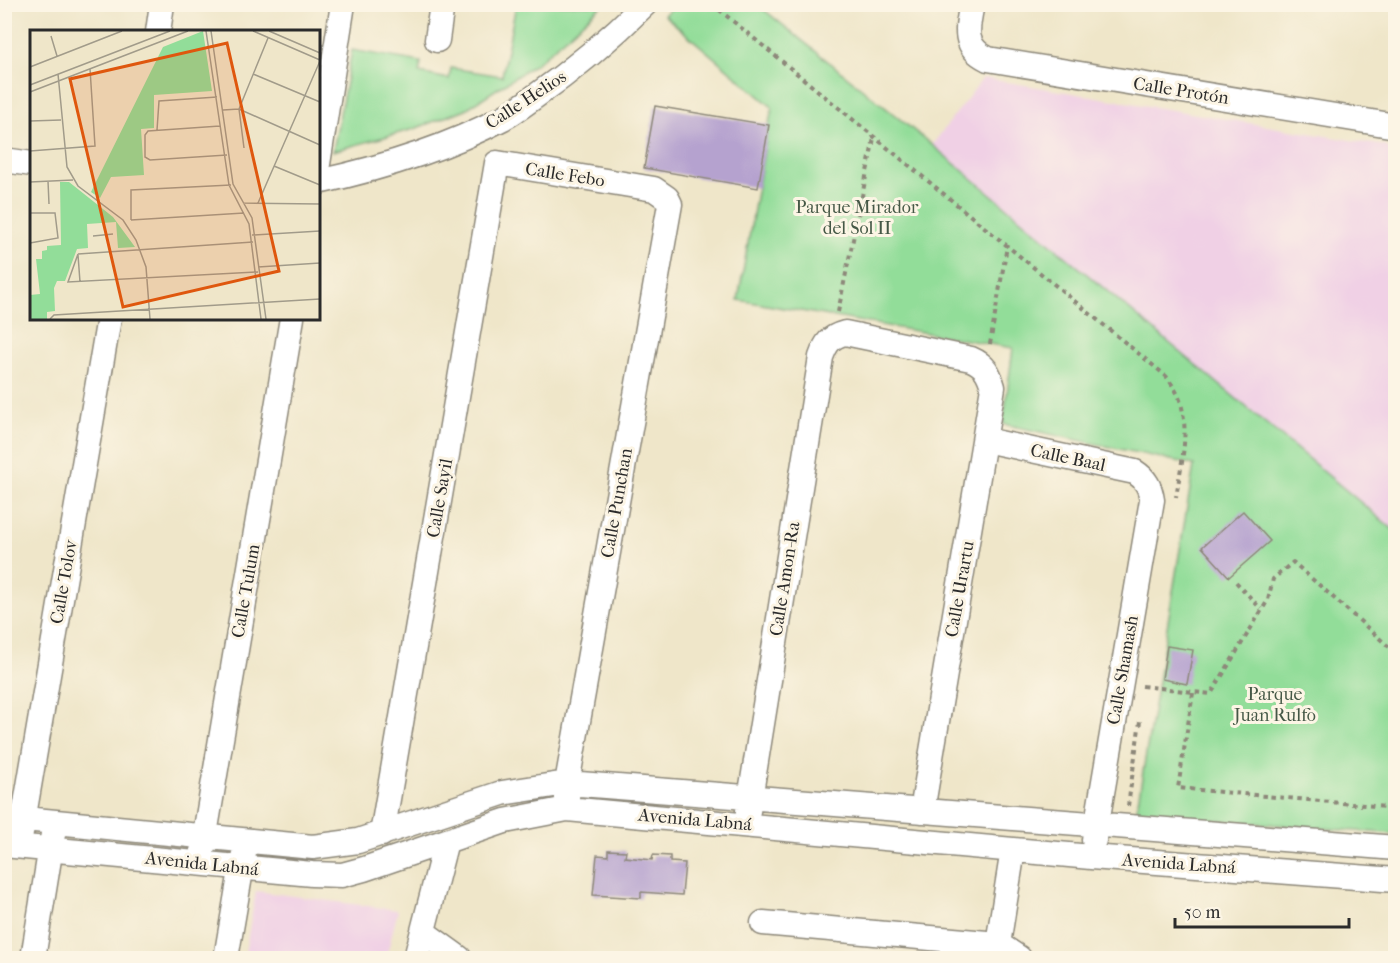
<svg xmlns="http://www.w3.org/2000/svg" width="1400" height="963" viewBox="0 0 1400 963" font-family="'IM FELL French Canon',serif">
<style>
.built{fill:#f0d0e5}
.green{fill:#92dd99;stroke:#5e8462;stroke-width:1.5}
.building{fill:#b5a2cf}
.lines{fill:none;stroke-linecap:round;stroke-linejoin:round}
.street-casing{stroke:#8d887a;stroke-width:27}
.path{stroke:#8d887a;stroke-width:4;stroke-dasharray:4.5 4.5;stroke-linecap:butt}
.street{stroke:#fff;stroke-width:24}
.labels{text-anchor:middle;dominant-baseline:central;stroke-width:6;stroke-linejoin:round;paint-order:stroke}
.street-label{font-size:18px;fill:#2b2b2b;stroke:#fcf5e5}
.park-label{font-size:18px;fill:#455846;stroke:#fcf5e5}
.inset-road{fill:none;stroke:#a19b8a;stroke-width:1.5}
.view{fill:#df570e;fill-opacity:0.15;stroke:#df570e;stroke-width:3}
.inset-edge{fill:none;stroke:#2b2b2b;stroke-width:3}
</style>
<rect width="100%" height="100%" fill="#fcf5e5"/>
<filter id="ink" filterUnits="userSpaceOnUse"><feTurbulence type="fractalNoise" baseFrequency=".0167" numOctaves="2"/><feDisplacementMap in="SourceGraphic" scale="12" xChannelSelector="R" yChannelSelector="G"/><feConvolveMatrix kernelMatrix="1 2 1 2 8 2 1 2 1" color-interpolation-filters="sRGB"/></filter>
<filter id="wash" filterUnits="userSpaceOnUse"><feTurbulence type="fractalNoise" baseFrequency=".008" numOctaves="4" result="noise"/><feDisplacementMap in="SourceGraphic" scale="24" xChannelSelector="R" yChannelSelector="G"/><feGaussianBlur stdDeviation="1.35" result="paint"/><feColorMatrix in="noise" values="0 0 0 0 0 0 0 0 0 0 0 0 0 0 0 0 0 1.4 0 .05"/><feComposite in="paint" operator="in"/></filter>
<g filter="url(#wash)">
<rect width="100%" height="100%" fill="#efe6c9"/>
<path class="built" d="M983 78 1385 146 1395 154V531L932 145Z
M256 891 398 910 386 958H244Z"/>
<path class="green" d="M516 5H602L537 63 466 109 414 129 333 151 352 50 421 62 419 73 449 79 451 68 502 76Z
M675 5H758L932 145 1395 531V834L1136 814 1194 465 1003 424 1013 348 738 300 772 107 664 15Z"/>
<g id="blocks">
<path class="building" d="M655 106 769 125 758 188 644 168Z
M1243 511 1270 541 1229 577 1202 547Z
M1167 646 1193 650 1187 684 1162 679Z
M608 850 626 851 625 857 652 860 653 855 670 856V862L685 863 682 895 641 892V898L593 895 597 855 608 856Z"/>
</g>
</g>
<g filter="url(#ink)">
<use href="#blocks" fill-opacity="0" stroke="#8d887a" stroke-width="1.5"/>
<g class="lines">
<g class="street-casing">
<path id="street" d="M972 4C967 28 962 47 988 59L1396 126
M158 32 162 4
M437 40 442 4
M4 160 32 164
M497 163 654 189 667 198 670 204 567 783V800
M318 164 343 4
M318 182C382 168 445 149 503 118 513 113 523 105 533 98 573 70 610 39 645 4
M985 440 1135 472C1146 479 1150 487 1152 500L1094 840
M748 811 821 357C826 343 830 337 845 333L971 359C985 365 989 373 993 387L922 811
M4 817 313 847 358 841 502 793 567 783 1396 848
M21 833 109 318
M382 834 497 163
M4 845 312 874 342 875 364 869 505 821 567 809 1091 857 1396 880
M202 852 292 318
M763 923 998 944
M423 932 459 958
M998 944 1019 958
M988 957 998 944 1013 850
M33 958 53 834
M226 958 244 853
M416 958 446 841"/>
</g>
<path class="path" d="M712 4 1166 376C1171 383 1177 391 1180 400 1190 432 1181 465 1176 497
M838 312 874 138
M990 344 1007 246
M1236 582 1261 609
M1142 686 1211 694 1268 600 1273 579 1293 562 1396 653
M1193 693 1178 788 1396 808
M1128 806 1140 721"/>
<use href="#street" class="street"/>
</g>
</g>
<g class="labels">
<g class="street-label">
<text transform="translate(1181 91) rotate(9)">Calle Protón</text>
<text transform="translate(526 100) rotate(-33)">Calle Helios</text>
<text transform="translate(565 175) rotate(9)">Calle Febo</text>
<text transform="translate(1068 458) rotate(12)">Calle Baal</text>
<text transform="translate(440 498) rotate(-80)">Calle Sayil</text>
<text transform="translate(617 503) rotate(-80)">Calle Punchan</text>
<text transform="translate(785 579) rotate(-81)">Calle Amon-Ra</text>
<text transform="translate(64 582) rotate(-80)">Calle Tolov</text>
<text transform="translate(960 589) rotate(-80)">Calle Urartu</text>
<text transform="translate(246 591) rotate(-80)">Calle Tulum</text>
<text transform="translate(1123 670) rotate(-80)">Calle Shamash</text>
<text transform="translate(695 820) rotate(5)">Avenida Labná</text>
<text transform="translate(202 864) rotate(6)">Avenida Labná</text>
<text transform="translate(1179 864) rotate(4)">Avenida Labná</text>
</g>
<g class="park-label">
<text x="857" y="207">Parque Mirador<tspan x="857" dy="21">del Sol II</tspan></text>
<text x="1275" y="694">Parque<tspan x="1275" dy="21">Juan Rulfo</tspan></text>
</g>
</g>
<g transform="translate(30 30)">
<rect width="290" height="290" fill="#efe6c9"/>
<path d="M173 1 182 61 124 65V98L111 99 114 145 81 147 70 168 61 162 133 17ZM30 152H39L83 187 105 217 88 218 86 192 57 194 58 218 47 219 35 251H27L24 258 25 281 17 282V289H0V265L10 264 6 229H12V221L17 220V216L31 215Z" fill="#92dd99"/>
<path class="inset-road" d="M176 1 199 155 219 194 231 289M181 1 203 154 222 188 236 289M223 1 290 30M239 1 290 23M21 6 27 26M0 37 92 1M28 44 37 137 48 156 93 190 106 210 116 237 120 289M223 44 290 72M0 55 140 1M0 62 158 1M209 79 238 8M209 79 214 118M193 80 209 79 290 115M0 91 31 90M190 96 118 101 115 105V127L120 130 197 125M127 100 129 71 187 67M0 121 65 116 60 39M244 136 290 155M18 151 19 174M0 152 43 150M213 173 290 174M228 173 290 31M0 183H25L28 208 0 213M101 190V160L201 155M101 190 214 183M222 205 290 201M63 206 83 204M48 224 38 252 228 242M48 224 223 212M48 225 50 252M228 237 290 233M20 289 24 285 290 269"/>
<path class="view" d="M197 13 249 241 93 277 40 49Z"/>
<rect width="290" height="290" class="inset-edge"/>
</g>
<rect width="1400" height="963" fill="none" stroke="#fcf5e5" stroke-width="24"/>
<path d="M1175 918v9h174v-9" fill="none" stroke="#2b2b2b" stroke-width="3"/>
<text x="1184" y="918" font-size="18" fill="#2b2b2b" stroke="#fcf5e5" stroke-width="4.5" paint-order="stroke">50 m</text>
</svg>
